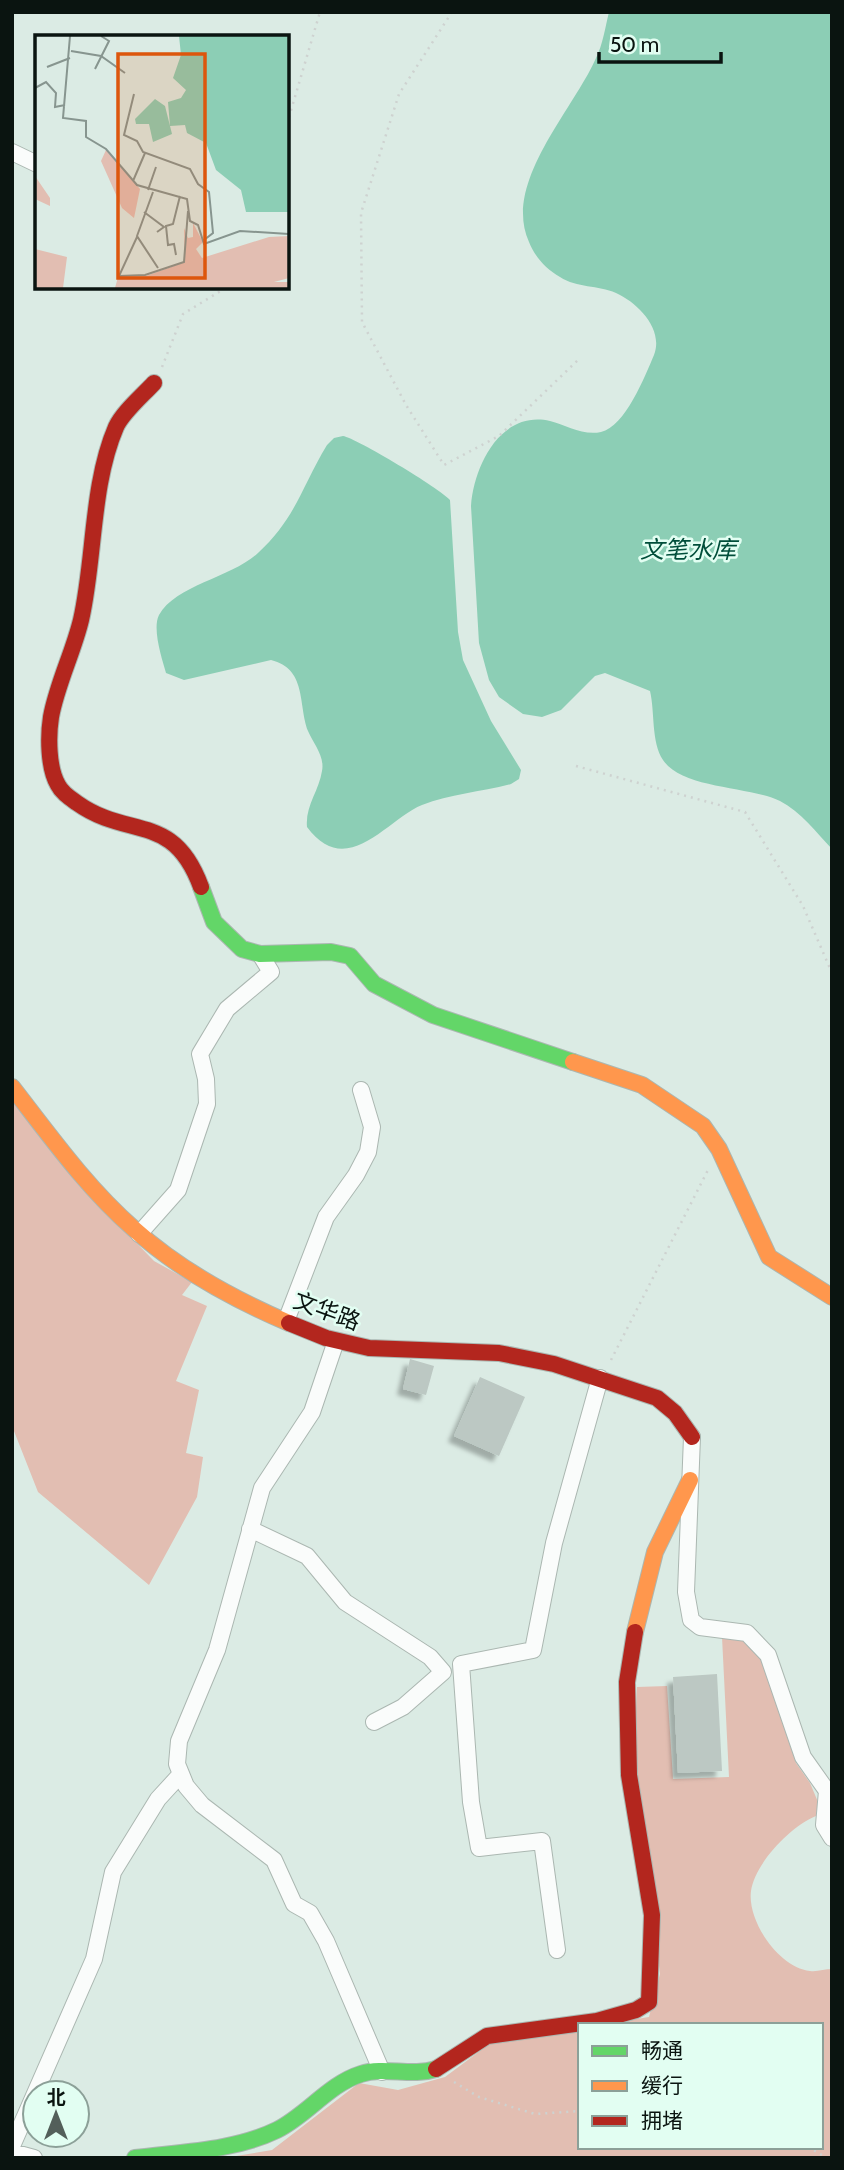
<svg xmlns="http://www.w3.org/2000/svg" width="844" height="2170" viewBox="0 0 844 2170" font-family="Cabin,'Noto Sans SC',sans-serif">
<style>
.forest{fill:#e2beb2}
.water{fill:#8cceb5}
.building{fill:#bcc8c3;filter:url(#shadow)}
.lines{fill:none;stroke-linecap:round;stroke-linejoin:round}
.street-casing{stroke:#abb7b1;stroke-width:18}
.fast-casing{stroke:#abb7b1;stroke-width:18}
.slow-casing{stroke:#abb7b1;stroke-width:18}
.jam-casing{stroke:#abb7b1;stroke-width:18}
.path{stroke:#ced2d0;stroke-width:2.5;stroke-dasharray:2 5;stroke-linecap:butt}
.street{stroke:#fafcfb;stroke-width:16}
.fast{stroke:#63d668;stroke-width:16}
.slow{stroke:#ff974d;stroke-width:16}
.jam{stroke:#b3261e;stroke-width:16}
.labels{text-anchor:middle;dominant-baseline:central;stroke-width:5;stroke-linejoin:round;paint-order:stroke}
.street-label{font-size:23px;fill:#0a1410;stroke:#e2fef2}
.water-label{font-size:24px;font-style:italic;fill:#004e3a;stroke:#e2fef2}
.inset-road{fill:none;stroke:#87958f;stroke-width:2}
.view{fill:#dd560c;fill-opacity:0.15;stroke:#dd560c;stroke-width:3.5}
.inset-edge{fill:none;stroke:#0a1410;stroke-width:3.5}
</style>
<defs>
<filter id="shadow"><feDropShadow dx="-6" dy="6" stdDeviation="2" flood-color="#0004"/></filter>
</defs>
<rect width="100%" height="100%" fill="#dbebe4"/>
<path class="forest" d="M12 1100 91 1196 154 1261 192 1282 182 1295 207 1306 176 1381 199 1390 186 1453 203 1457 197 1497 149 1585 38 1492 12 1426Z
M722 1637 742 1640 761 1658 796 1763 810 1783 818 1802 816 1816C791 1826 755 1863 751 1891 747 1921 779 1968 810 1971 817 1972 825 1969 832 1969V2158H224L272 2150 359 2083 398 2090 445 2077 492 2042 580 2028V2147H821V2025H599L649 2017 660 1974 634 1756 637 1687 667 1686 673 1779 729 1777Z"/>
<path class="water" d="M609 12H832V849C816 832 801 812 780 801 749 786 682 789 663 760 651 742 655 712 650 691L605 673 595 676 561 710 542 717 523 714 499 697 489 680 479 643 471 506C474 465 501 410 550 421 566 425 583 436 601 432 625 427 645 376 654 355 664 329 638 303 616 293 598 285 577 288 560 277 546 269 535 257 529 242 502 183 574 109 596 58 603 44 605 28 609 12Z
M343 436C356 438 441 489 450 500L458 632 463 660 491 721 521 770 519 779 511 784C481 792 450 794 422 805 387 819 347 881 307 827 305 806 319 791 322 771 325 756 313 743 308 731 298 704 307 669 271 660L184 680 166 673C162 659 152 629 159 615 176 585 233 577 258 553 296 518 302 486 327 445L334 438Z"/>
<path class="building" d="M410 1359 434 1366 426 1395 403 1389Z
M480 1377 525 1397 499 1456 454 1436Z
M717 1674 722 1771 678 1773 673 1677Z"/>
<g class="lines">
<g class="street-casing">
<path id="street" d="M12 152 37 164
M139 1234 178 1190 207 1104 206 1079 200 1054 227 1009 271 972 260 954
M286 1321 326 1217 356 1175 368 1152 372 1127 361 1090
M336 1341 312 1412 262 1488 217 1650 179 1741 177 1764 186 1786 202 1805 274 1860 294 1904 310 1913 326 1941 382 2072
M692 1437 686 1592 691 1620 700 1627 747 1633 768 1655 803 1757 827 1791 824 1825 832 1838
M250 1529 307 1556 345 1602 430 1657 443 1672 403 1707 374 1722
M557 1950 542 1841 479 1848 471 1802 461 1664 533 1650 554 1543 600 1378
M12 2146 94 1959 113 1872 158 1799 180 1775
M12 2152 34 2158"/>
</g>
<g class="fast-casing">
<path id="fast" d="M201 887 214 922 242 949 260 954 331 952 350 956 374 984 433 1015 573 1062
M135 2158C181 2152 234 2151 277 2130 307 2115 329 2084 361 2074 385 2066 411 2077 436 2069"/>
</g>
<g class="slow-casing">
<path id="slow" d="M573 1062 642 1085 703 1126 719 1149 769 1257 832 1297
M12 1087C50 1136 87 1188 134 1229 179 1270 233 1299 289 1323
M635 1632 655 1552 690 1480"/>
</g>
<g class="jam-casing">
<path id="jam" d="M154 383C142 396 123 412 116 427 91 485 95 559 81 620 73 653 57 684 51 717 48 736 48 768 58 785 62 793 70 798 77 803 129 840 173 811 201 887
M289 1323 326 1338 369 1348 499 1353 554 1364 657 1398 675 1413 692 1437
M436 2069 487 2036 597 2021 636 2010 649 2002 652 1915 629 1775 627 1682 635 1632"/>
</g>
<path class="path" d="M452 12 399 94 361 213 362 322 406 405 444 465 499 436 578 360
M287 124 320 12
M162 367 183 314 227 287
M576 766 745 812 803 906 832 973
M611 1360 708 1170
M454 2082 479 2097 535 2114 580 2111
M808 2147 827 2158"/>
<use href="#street" class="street"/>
<use href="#fast" class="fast"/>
<use href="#slow" class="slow"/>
<use href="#jam" class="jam"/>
</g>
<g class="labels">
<g class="street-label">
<text transform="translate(327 1311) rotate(20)">文华路</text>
</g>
<g class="water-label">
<text x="688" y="549">文笔水库</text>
</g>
</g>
<g transform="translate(35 35)">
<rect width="254" height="254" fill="#dbebe4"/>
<path d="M71 115 105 154 99 183 87 173 66 126ZM0 141 15 163V171L0 164ZM158 188 168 207 161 214 167 223 234 202 254 201V243L239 247H254V253H80L83 242 111 241 150 227 149 193 153 203 158 202ZM0 214 32 222 28 253H0Z" fill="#e2beb2"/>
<path d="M144 1H254V177H211L206 155 181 135 171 108 152 98 150 90 135 91 133 67 146 63 151 55 138 43 146 20ZM120 64 130 71 137 99 118 107 114 89H101L100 84Z" fill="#8cceb5"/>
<path class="inset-road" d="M35 1 28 83 51 86V102L71 114 102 150 152 164 155 186 163 190 169 209 205 196 254 199M36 16 66 21 90 38M12 32 35 23M60 34 74 6 66 1M0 53 11 47 21 58 20 72 30 70M99 59 89 100 102 106 108 117 155 134 163 149 174 157 178 198 169 205M98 146 110 118M113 155 121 132M118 157 102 201 123 233M109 177 129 192 122 197M102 202 84 241 110 240 149 227 153 176M141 220 139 209 133 210 131 191 138 189 145 161"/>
<path class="view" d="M83 19H170V243H83Z"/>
<rect width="254" height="254" class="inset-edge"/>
</g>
<rect width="844" height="2170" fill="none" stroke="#0a1410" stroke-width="28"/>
<rect x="578" y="2023" width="245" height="126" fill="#e2fef2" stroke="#8ca098" stroke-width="2"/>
<rect x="592" y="2046" width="35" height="10" fill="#63d668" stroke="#8ca098" stroke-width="2"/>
<text x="641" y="2058" font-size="21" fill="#0a1410">畅通</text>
<rect x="592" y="2081" width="35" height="10" fill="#ff974d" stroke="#8ca098" stroke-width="2"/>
<text x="641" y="2093" font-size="21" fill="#0a1410">缓行</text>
<rect x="592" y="2116" width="35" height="10" fill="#b3261e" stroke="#8ca098" stroke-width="2"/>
<text x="641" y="2128" font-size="21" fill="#0a1410">拥堵</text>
<g transform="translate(56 2114)"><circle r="33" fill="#e2fef2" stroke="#8ca098" stroke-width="2"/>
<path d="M0-5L12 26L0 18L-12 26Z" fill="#535f5a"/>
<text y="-10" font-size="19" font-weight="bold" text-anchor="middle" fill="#0a1410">北</text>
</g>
<path d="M599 52v10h122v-10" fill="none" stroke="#0a1410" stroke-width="3.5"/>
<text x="610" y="52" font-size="21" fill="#0a1410" stroke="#e2fef2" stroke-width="5" paint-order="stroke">50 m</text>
</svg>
